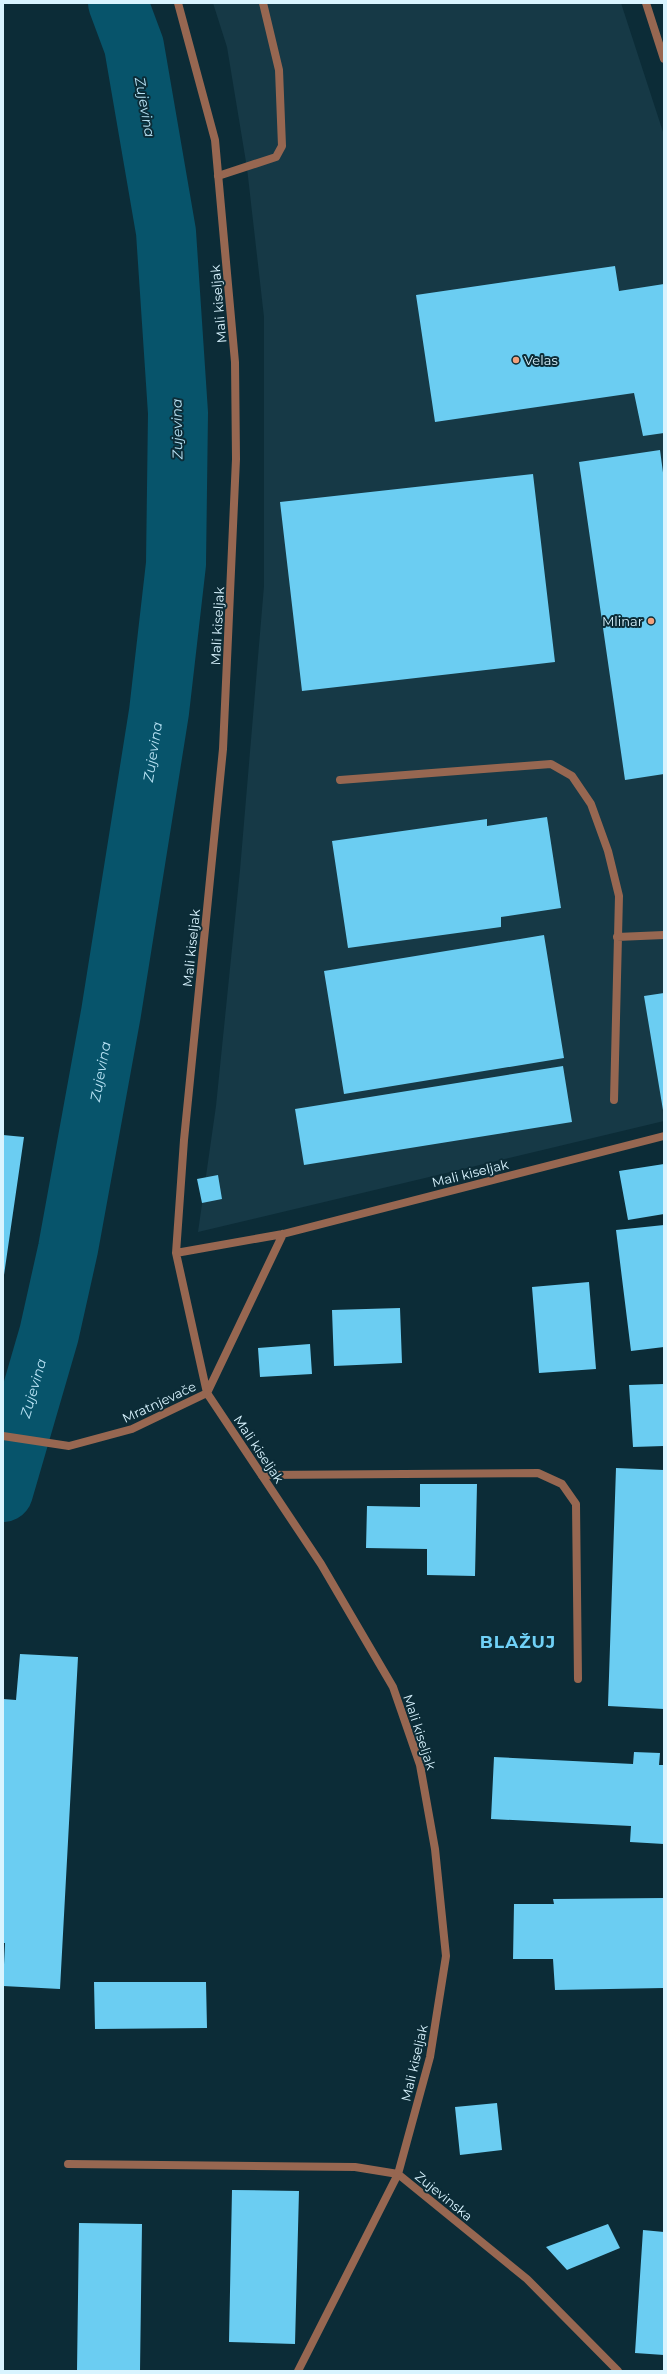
<svg xmlns="http://www.w3.org/2000/svg" width="667" height="2374" viewBox="0 0 667 2374" font-family="Montserrat,sans-serif">
<style>
.built{fill:#163946}
.lines{fill:none;stroke-linecap:round;stroke-linejoin:round}
.river{stroke:#07546b;stroke-width:60}
.building{fill:#6bcdf2}
.service{stroke:#976751;stroke-width:8}
.minor{stroke:#976751;stroke-width:8}
.poi-dot{fill:#f1a17c;stroke:#0c2c37;stroke-width:1.5}
.labels{text-anchor:middle;dominant-baseline:central;stroke-width:4;stroke-linejoin:round;paint-order:stroke}
.street-label{font-size:13px;fill:#d9f4ff;stroke:#0c2c37}
.poi-label{font-size:13px;fill:#d9f4ff;stroke:#0c2c37;text-anchor:start}
.water-label{font-size:14px;font-style:italic;fill:#b9e3f5;stroke:#0c2c37}
.district-label{font-size:17px;font-weight:bold;letter-spacing:1px;fill:#70d1f7;stroke:#0c2c37}
</style>
<rect width="100%" height="100%" fill="#0c2c37"/>
<path class="built" d="M213 3H621L664 135V1121L198 1232 216 1106 240 870 264 586V317L247 168 227 47Z"/>
<g class="lines">
<path class="river" id="s1" d="M3 1492 49 1334 68 1249 111 1013 159 712 176 564 178 413 166 232 134 46 118 3"/>
</g>
<path class="building" d="M615 266 619 291 664 284V433L643 436 634 393 435 422 416 295Z
M660 450 664 480V774L625 780 579 462Z
M533 474 555 662 302 691 280 502Z
M547 817 561 908 501 917V927L348 948 332 841 487 819V826Z
M544 935 564 1058 344 1094 324 971Z
M664 993V1110H663L644 996Z
M563 1066 572 1122 304 1165 295 1109Z
M3 1135 24 1137 4 1275H3Z
M664 1164V1214L628 1220 619 1171Z
M218 1175 222 1199 202 1203 197 1179Z
M664 1225V1347L631 1351 616 1230Z
M589 1282 596 1369 539 1373 532 1287Z
M400 1308 402 1363 334 1366 332 1310Z
M310 1344 312 1374 260 1377 258 1348Z
M664 1384V1446L633 1447 629 1385Z
M616 1468 664 1470V1709L608 1706Z
M420 1484H477L475 1576 427 1575V1549L366 1548 367 1506 420 1507Z
M20 1654 78 1657 60 1989 3 1986 5 1943H3V1699L16 1700Z
M634 1752 660 1753 659 1765H664V1844L630 1842 631 1826 491 1819 494 1757 633 1764Z
M664 1898V1988L555 1990 553 1959H513L514 1904H554L553 1899Z
M94 1982H206L207 2028 95 2029Z
M497 2103 502 2150 460 2155 455 2107Z
M232 2190 299 2191 295 2344 229 2342Z
M79 2223 142 2224 140 2371H77Z
M608 2224 620 2248 567 2270 546 2247Z
M643 2230 664 2232V2355L635 2353Z"/>
<g class="lines">
<path class="service" d="M218 176 276 157 282 146 279 70 263 3
M340 780 551 764 572 776 591 804 608 851 619 896 614 1100
M617 937 664 935
M262 1475 538 1473 562 1484 576 1504 578 1679
M68 2164 355 2167 398 2174"/>
<path class="minor" d="M178 3 215 140 235 362 236 459 223 749 184 1140 176 1253 207 1393 321 1564 393 1687 420 1765 435 1849 446 1956 430 2057 398 2174 298 2371
M646 3 664 59
M176 1253 283 1234 664 1136
M3 1436 69 1446 132 1429 207 1393 283 1234
M398 2174 527 2279 618 2371"/>
</g>
<g class="poi-dot">
<circle cx="516" cy="360" r="4"/>
<circle cx="651" cy="621" r="4"/>
</g>
<g class="labels">
<g class="street-label">
<text transform="translate(218 304) rotate(-95)">Mali kiseljak</text>
<text transform="translate(217 626) rotate(-87)">Mali kiseljak</text>
<text transform="translate(191 948) rotate(-84)">Mali kiseljak</text>
<text transform="translate(470 1173) rotate(-14)">Mali kiseljak</text>
<text transform="translate(159 1402) rotate(-25)">Mratnjevače</text>
<text transform="translate(259 1449) rotate(56)">Mali kiseljak</text>
<text transform="translate(420 1732) rotate(72)">Mali kiseljak</text>
<text transform="translate(414 2063) rotate(-77)">Mali kiseljak</text>
<text transform="translate(444 2196) rotate(39)">Zujevinska</text>
</g>
<g class="poi-label">
<text x="524" y="360">Velas</text>
<text x="643" y="621" text-anchor="end">Mlinar</text>
</g>
<g class="water-label">
<text transform="translate(145 107) rotate(80)">Zujevina</text>
<text transform="translate(177 429) rotate(-91)">Zujevina</text>
<text stroke="none"><textPath href="#s1" startOffset="756">Zujevina</textPath></text>
<text stroke="none"><textPath href="#s1" startOffset="432">Zujevina</textPath></text>
<text stroke="none"><textPath href="#s1" startOffset="108">Zujevina</textPath></text>
</g>
<g class="district-label">
<text x="518" y="1642">BLAŽUJ</text>
</g>
</g>
<rect width="667" height="2374" fill="none" stroke="#d9f4ff" stroke-width="8"/>
</svg>
